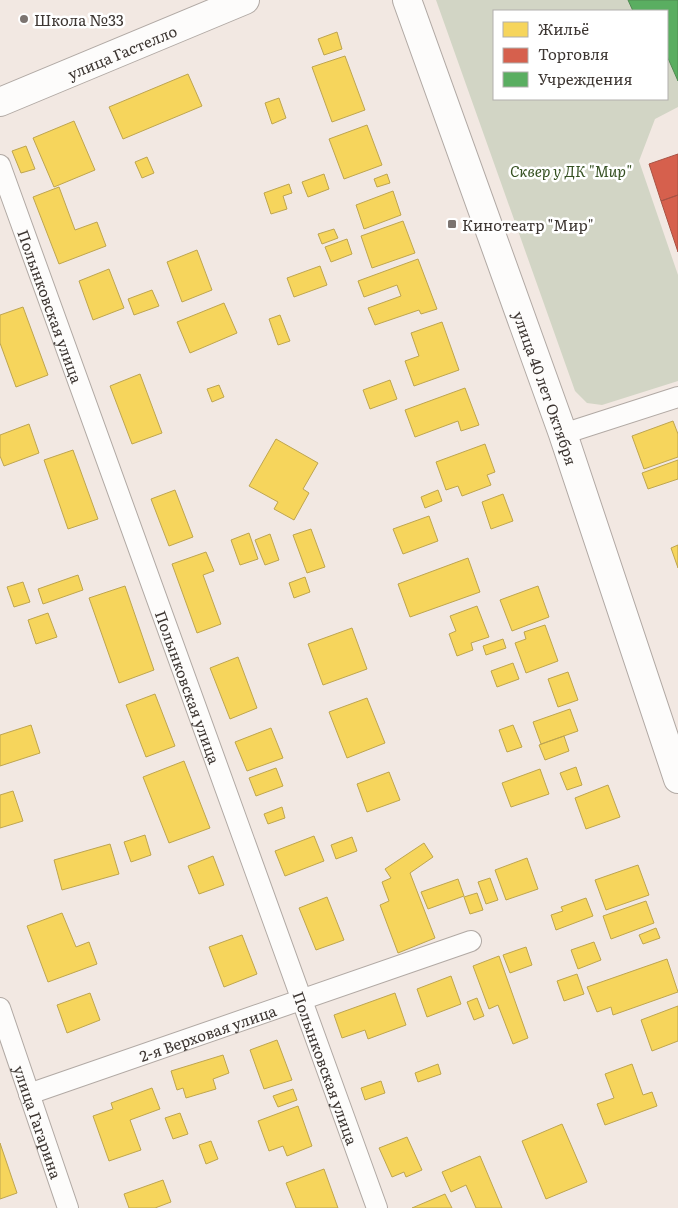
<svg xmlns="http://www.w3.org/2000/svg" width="678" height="1208" viewBox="0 0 678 1208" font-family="Literata,serif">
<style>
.green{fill:#d2d5c5;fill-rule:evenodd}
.homes{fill:#f6d55c;stroke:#bea54f}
.shops{fill:#d6604d;stroke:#a85345}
.public{fill:#5aae61;stroke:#518a53}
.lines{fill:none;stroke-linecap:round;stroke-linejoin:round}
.street-casing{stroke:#b1a9a4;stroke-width:22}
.primary-casing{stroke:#b1a9a4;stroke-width:30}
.street{stroke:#fdfcfb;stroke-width:20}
.primary{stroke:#fdfcfb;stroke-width:28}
.poi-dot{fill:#7c7470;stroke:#fff;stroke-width:2}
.labels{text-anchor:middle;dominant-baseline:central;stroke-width:5;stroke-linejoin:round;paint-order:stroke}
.poi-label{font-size:15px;fill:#3d3632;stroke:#fff;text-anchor:start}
.street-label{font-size:15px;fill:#3d3632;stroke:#fff}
.park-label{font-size:15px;font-style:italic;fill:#355021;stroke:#fff}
</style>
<rect width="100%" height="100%" fill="#f2e8e2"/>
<path class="green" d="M436 0H678V107L655 119 639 161 678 275V381L602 405 587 403 575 391ZM494 11H667V99H494Z"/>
<path class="homes" d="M337 32 342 49 324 55 318 39Z
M345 56 365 110 332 122 312 67Z
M188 74 202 106 123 139 109 107Z
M279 98 286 118 272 124 265 103Z
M74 121 95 170 54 187 33 138Z
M367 125 382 165 344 179 329 139Z
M26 146 35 169 21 173 12 151Z
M147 157 154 173 142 178 135 162Z
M324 174 329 189 308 197 302 182Z
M387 174 390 183 377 187 374 179Z
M289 184 292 193 283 196 287 209 271 214 264 193Z
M59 187 75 230 97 222 106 246 59 264 33 197Z
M393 191 401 215 364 229 356 205Z
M403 221 415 253 372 268 361 236Z
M334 229 338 238 322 244 318 234Z
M347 239 352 254 331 262 325 247Z
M197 250 212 290 182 302 167 262Z
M418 259 437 309 421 314 419 310 375 325 368 308 401 296 397 285 364 297 358 281Z
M320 266 327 285 294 297 287 278Z
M109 269 124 308 93 320 79 281Z
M152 290 159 306 134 315 128 299Z
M224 303 237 333 190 353 177 322Z
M23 307 48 375 16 387 0 343V315Z
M280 315 290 341 278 345 269 319Z
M442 322 459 370 414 386 405 361 419 356 411 333Z
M140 374 162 433 132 444 110 386Z
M390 380 397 399 370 409 363 390Z
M219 385 224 397 212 402 207 389Z
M465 388 479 425 461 431 458 421 415 437 405 410Z
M673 421 678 434V457L644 469 632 436Z
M29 424 39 453 4 466 0 456V435Z
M276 439 318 463 303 489 309 493 294 520 274 509 278 502 249 486Z
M485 444 495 472 487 475 491 485 462 496 458 486 446 490 436 462Z
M73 450 98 519 68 529 44 460Z
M678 460V479L648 489 642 473Z
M175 490 193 537 169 546 151 499Z
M438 490 442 501 425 508 421 497Z
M503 494 513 521 491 529 482 502Z
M429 516 438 541 403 554 393 529Z
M311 529 325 567 307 573 293 535Z
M249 533 258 559 240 565 231 540Z
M270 534 279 560 265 565 255 540Z
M678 545V568L671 548Z
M206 552 214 571 203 575 221 624 197 633 172 564Z
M468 558 480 592 410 617 398 584Z
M78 575 83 590 43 604 38 589Z
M305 577 310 592 294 598 289 583Z
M23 582 30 602 14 607 7 587Z
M125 586 154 670 119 683 89 598Z
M538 586 549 617 512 631 500 600Z
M477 606 489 637 471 643 473 650 457 656 449 634 456 631 450 616Z
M48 613 57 637 36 644 28 620Z
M545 625 558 661 526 673 515 643 526 639 524 632Z
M352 628 367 669 323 685 308 644Z
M503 639 506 648 486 655 483 646Z
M238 657 257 708 230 719 210 668Z
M513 663 519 679 497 687 491 671Z
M568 672 578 700 558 707 548 679Z
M155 694 175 746 146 757 126 705Z
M367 698 385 743 347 758 329 712Z
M570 709 578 731 541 744 533 722Z
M31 725 40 753 0 766V735Z
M513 725 522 747 507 752 499 730Z
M271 728 283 758 247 771 235 742Z
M564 736 569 751 545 760 539 745Z
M184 761 210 828 169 843 143 777Z
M576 767 582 785 567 790 560 773Z
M276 768 283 786 256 796 249 778Z
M540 769 549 794 511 807 502 783Z
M389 772 400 800 367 812 357 784Z
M608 785 620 817 586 829 575 798Z
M13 791 23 821 0 828V795Z
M282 807 285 818 268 824 264 814Z
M145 835 151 855 131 862 124 842Z
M314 836 324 861 285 876 275 851Z
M352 837 357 851 336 859 331 845Z
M424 843 433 857 410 873 435 938 398 953 380 905 389 901 382 882 391 878 385 869Z
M110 844 119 874 62 890 54 860Z
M213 856 224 885 199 894 188 866Z
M527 858 538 889 506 900 495 870Z
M638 865 649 895 606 910 595 880Z
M490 878 498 900 486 904 478 882Z
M458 879 464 896 428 909 421 892Z
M477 893 483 910 470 914 464 897Z
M327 897 344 940 316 950 299 908Z
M586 898 593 916 556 930 551 915 563 911 561 907Z
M646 901 654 923 611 939 603 916Z
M62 913 76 947 89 942 97 964 48 982 27 926Z
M656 928 660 938 643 944 639 935Z
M242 935 257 974 224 987 209 947Z
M594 942 601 960 578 969 571 950Z
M526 947 532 965 510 973 503 955Z
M499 956 528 1038 513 1044 498 1005 489 1009 473 966Z
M667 959 678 992 613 1015 611 1007 597 1012 587 987Z
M577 974 584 994 564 1001 557 981Z
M451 976 461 1004 427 1017 417 989Z
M90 993 100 1020 67 1033 57 1005Z
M395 993 406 1025 368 1039 365 1030 342 1038 334 1015Z
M477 998 484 1016 474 1020 467 1002Z
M678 1006V1041L652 1051 641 1020Z
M277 1040 292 1080 264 1089 250 1050Z
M223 1055 229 1073 213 1079 216 1089 186 1098 183 1088 177 1090 171 1071Z
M438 1064 441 1074 418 1082 415 1073Z
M632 1064 643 1095 652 1092 657 1106 605 1125 597 1104 614 1098 605 1074Z
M381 1081 385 1093 365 1100 361 1088Z
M152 1088 160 1109 130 1120 141 1150 109 1161 93 1116 113 1109 111 1103Z
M293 1089 297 1100 278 1107 273 1096Z
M298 1106 312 1146 287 1156 283 1146 269 1151 258 1121Z
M180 1113 188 1134 173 1139 165 1118Z
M562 1124 587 1182 546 1199 522 1141Z
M407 1137 422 1170 406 1177 404 1172 392 1177 379 1148Z
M211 1141 218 1159 206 1164 199 1145Z
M0 1143 17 1193 0 1199Z
M480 1156 502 1208H476L466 1185 451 1192 442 1172Z
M324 1169 338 1208H296L286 1183Z
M163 1180 171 1202 155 1208H129L124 1194Z
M445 1194 452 1208H412Z"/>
<path class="shops" d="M678 154V195L661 201 649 164Z
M678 195V252L661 201Z"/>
<path class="public" d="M628 0H678V81L667 56V11H633Z"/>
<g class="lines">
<g class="street-casing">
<g id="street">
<path id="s1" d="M0 165 377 1208"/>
<path d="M563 434 678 397"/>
<path id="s2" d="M0 1008 68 1208"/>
<path id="s3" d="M29 1094 471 941"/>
</g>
</g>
<g class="primary-casing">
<g id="primary">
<path id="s4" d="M407 0 563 434 678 779"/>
<path id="s5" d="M0 102 245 0"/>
</g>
</g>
<use href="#street" class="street"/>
<use href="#primary" class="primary"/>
</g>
<g class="poi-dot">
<circle cx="24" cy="19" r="5"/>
<rect x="447" y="219" width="10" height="10" rx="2.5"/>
</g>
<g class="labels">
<g class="poi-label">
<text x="34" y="19">Школа №33</text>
<text x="462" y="224">Кинотеатр "Мир"</text>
</g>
<g class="street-label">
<text stroke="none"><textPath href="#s5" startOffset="132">улица Гастелло</textPath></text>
<text stroke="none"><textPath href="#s1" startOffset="150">Полынковская улица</textPath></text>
<text stroke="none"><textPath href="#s4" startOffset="412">улица 40 лет Октября</textPath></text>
<text stroke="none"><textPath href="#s1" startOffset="555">Полынковская улица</textPath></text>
<text stroke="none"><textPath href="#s3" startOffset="189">2-я Верховая улица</textPath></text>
<text stroke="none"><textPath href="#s1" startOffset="960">Полынковская улица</textPath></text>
<text stroke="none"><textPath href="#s2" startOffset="120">улица Гагарина</textPath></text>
</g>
<g class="park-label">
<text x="571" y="170">Сквер у ДК "Мир"</text>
</g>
</g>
<rect x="493" y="10" width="175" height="90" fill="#ffffff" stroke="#b1afad"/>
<rect x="503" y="22" width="25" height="15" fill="#f6d55c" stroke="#b1afad"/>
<text x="538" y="35" font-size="15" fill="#3d3632">Жильё</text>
<rect x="503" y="48" width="25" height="15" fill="#d6604d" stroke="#b1afad"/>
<text x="538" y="60" font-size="15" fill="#3d3632">Торговля</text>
<rect x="503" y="72" width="25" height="15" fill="#5aae61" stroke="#b1afad"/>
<text x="538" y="85" font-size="15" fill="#3d3632">Учреждения</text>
</svg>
